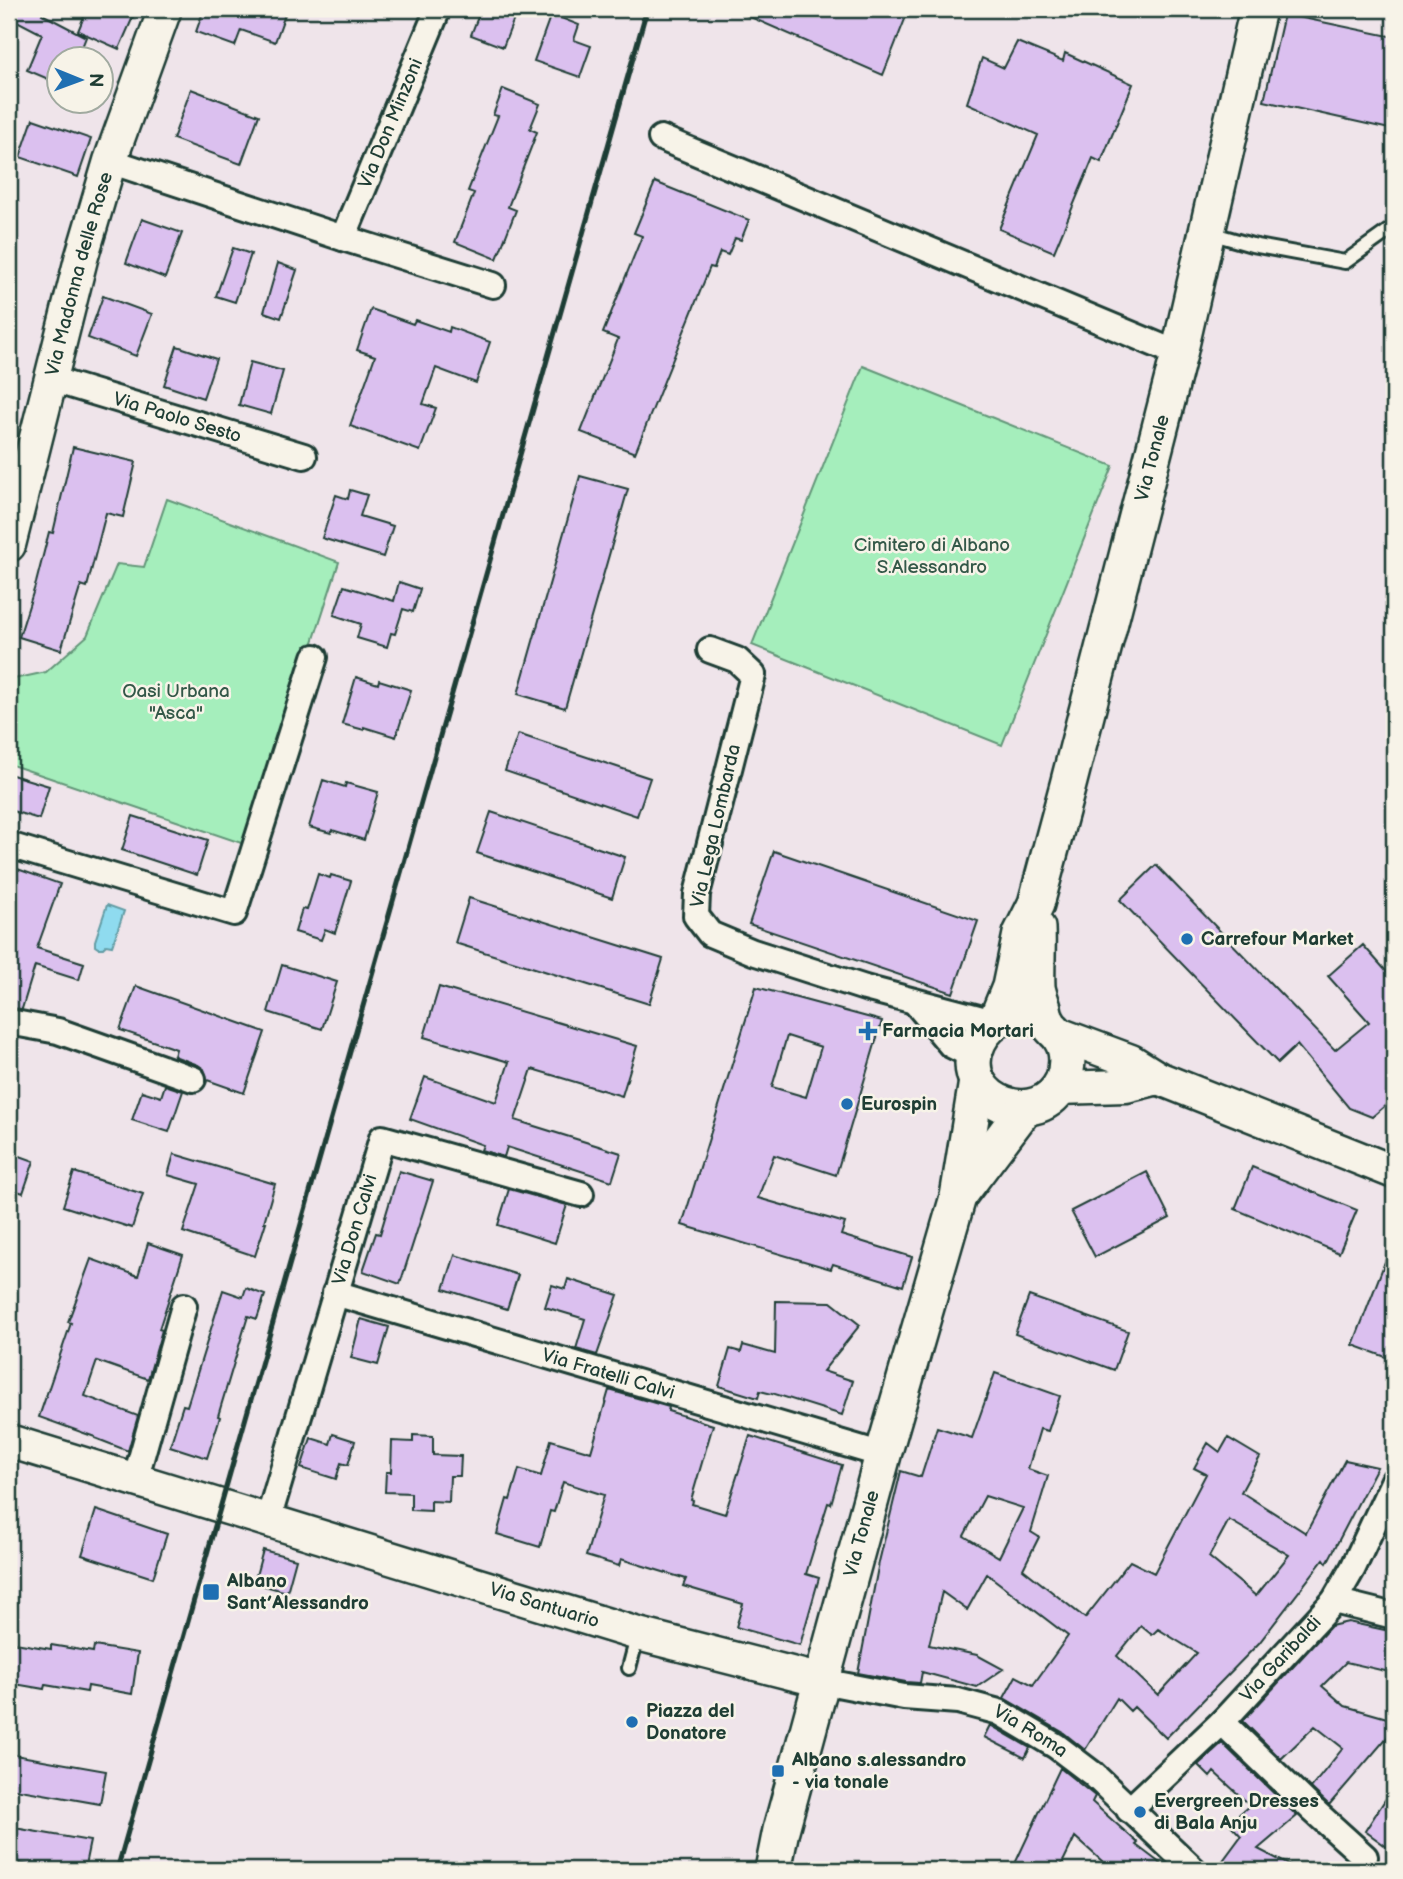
<svg xmlns="http://www.w3.org/2000/svg" width="1403" height="1879" viewBox="0 0 1403 1879" font-family="'Balsamiq Sans',sans-serif">
<style>
.green{fill:#a5eebc;stroke:#629678;stroke-width:2}
.water{fill:#8fdbef;stroke:#629ca4;stroke-width:2}
.building{fill:#dbc0ef;stroke:#1f3d34;stroke-width:2;fill-rule:evenodd}
.lines{fill:none;stroke-linecap:round;stroke-linejoin:round}
.service-casing{stroke:#1f3d34;stroke-width:18}
.minor-casing{stroke:#1f3d34;stroke-width:30}
.tertiary-casing{stroke:#1f3d34;stroke-width:37}
.secondary-casing{stroke:#1f3d34;stroke-width:40}
.service{stroke:#f7f3e8;stroke-width:12}
.minor{stroke:#f7f3e8;stroke-width:24}
.tertiary{stroke:#f7f3e8;stroke-width:32}
.secondary{stroke:#f7f3e8;stroke-width:35}
.rail{stroke:#1f3d34;stroke-width:5}
.poi-dot{fill:#1f6fb2;stroke:#f7f3e8;stroke-width:2.5}
.labels{text-anchor:middle;dominant-baseline:central;stroke-width:5;stroke-linejoin:round;paint-order:stroke}
.street-label{font-size:19px;fill:#1f3d34;stroke:#f7f3e8}
.park-label{font-size:19px;fill:#335848;stroke:#f7f3e8}
.poi-label{font-size:19px;font-weight:bold;fill:#1f3d34;stroke:#f7f3e8;text-anchor:start}
</style>
<rect width="100%" height="100%" fill="#efe4ea"/>
<filter id="ink" filterUnits="userSpaceOnUse"><feTurbulence type="fractalNoise" baseFrequency=".0143" numOctaves="2"/><feDisplacementMap in="SourceGraphic" scale="14" xChannelSelector="R" yChannelSelector="G"/><feConvolveMatrix kernelMatrix="1 2 1 2 8 2 1 2 1" color-interpolation-filters="sRGB"/></filter>
<g filter="url(#ink)">
<path class="green" d="M863 366 1113 466 1002 745 752 645Z
M167 499 339 562 247 845 9 764V680L46 672 87 636 117 564 144 567Z"/>
<path class="water" d="M107 905 124 911 112 946 106 945 103 948H98L95 946V941Z"/>
<path class="building" d="M9 9H45L42 14 86 37 77 60H60V84L27 70 42 34 9 17Z
M87 9H115L133 17 119 49 78 31Z
M204 9H287L275 42 241 30 235 46 196 32Z
M481 9H497L515 16 503 47 471 35Z
M732 9H909L883 75Z
M551 14 579 25 574 40 591 46 580 77 534 61Z
M1284 14 1394 37V130L1264 101Z
M1017 42 1063 61 1065 53 1133 84 1101 162 1093 158 1054 252 999 229 1038 135 967 103 982 58 1004 68Z
M191 89 259 115 241 164 173 139Z
M503 89 540 104 530 129 537 132 508 207 516 210 497 259 455 242 474 193 468 191 498 116 493 115Z
M33 119 91 139 78 177 20 157Z
M655 182 749 220 741 240 735 238 728 255 720 252 714 268 710 267 635 453 581 432 618 339 603 333 642 236 634 233Z
M142 219 182 233 165 278 126 263Z
M233 248 251 254 235 302 216 296Z
M278 263 297 270 281 318 264 312Z
M103 296 152 314 136 356 88 338Z
M371 309 413 324 415 320 449 332 450 327 490 342 476 383 436 368 423 404 436 408 420 451 350 426 375 356 357 350Z
M177 346 216 359 203 398 164 385Z
M250 362 283 371 271 414 239 405Z
M73 447 136 462 123 517 106 513 87 587 81 585 61 650 19 637 36 583 49 532 53 533Z
M580 476 628 489 565 708 518 694Z
M350 490 367 495 360 516 393 526 383 557 322 538 336 495 348 499Z
M399 582 420 589 413 612 403 609 395 634 391 633 387 647 357 638 361 624 334 615 344 586 394 601Z
M356 677 378 684 379 680 411 690 396 737 364 727V730L342 724Z
M518 734 650 778 637 816 505 771Z
M9 774 49 786 39 819 9 810Z
M323 780 345 787 346 783 378 792 364 840 332 830 331 833 309 827Z
M491 812 625 857 612 898 477 853Z
M133 816 208 840 197 875 122 850Z
M774 851 978 921 953 993 749 924Z
M1156 865 1335 1050 1369 1022 1328 976 1363 945 1394 980V1098L1372 1117 1349 1108 1297 1045 1278 1063 1120 900Z
M9 866 60 884 37 948 84 963 79 980 35 966 22 1009 9 1008Z
M318 874 330 878 331 875 351 881 335 933 325 929 321 940 295 932 302 909 307 910Z
M469 898 663 959 649 1004 455 943Z
M282 965 337 982 322 1029 268 1012Z
M136 986 265 1032 244 1093 207 1080 204 1069 198 1065 174 1056 176 1049 120 1030Z
M439 987 637 1046 622 1096 532 1069 515 1120 621 1153 612 1181 507 1147 504 1157 481 1150 483 1145 410 1119 425 1077 496 1102 509 1062 424 1037Z
M756 987 882 1021 836 1175 774 1155 758 1198 845 1223 841 1235 912 1257 903 1286 833 1264 831 1269 682 1225ZM787 1036 821 1047 806 1097 772 1087Z
M165 1085 183 1091 169 1132 132 1120 142 1091 161 1097Z
M9 1152 34 1161 23 1193 9 1188Z
M174 1154 275 1184 264 1222H266L255 1256 183 1232 199 1184 168 1175Z
M1252 1167 1357 1210 1339 1253 1235 1209Z
M399 1171 433 1181 400 1284 363 1271 376 1233 380 1234Z
M74 1172 143 1194 132 1228 63 1206Z
M1147 1172 1170 1218 1095 1257 1071 1211Z
M509 1189 567 1205 555 1243 498 1225Z
M1393 1241H1394V1360L1353 1345Z
M148 1243 183 1255 159 1329 162 1330 148 1379 97 1361 85 1396 138 1416 128 1451 95 1438V1437L39 1417 71 1323 68 1322 91 1259 138 1276Z
M455 1255 518 1275 507 1309 444 1289Z
M568 1279 618 1295 597 1355 576 1349 585 1319 545 1307 552 1285 565 1289Z
M246 1288 265 1295 257 1319 248 1316 218 1416 220 1417 207 1458 170 1446 183 1405 187 1406 223 1290 243 1297Z
M1029 1296 1128 1331 1114 1370 1015 1334Z
M776 1301 831 1302 860 1325 823 1371 853 1381 842 1415 772 1393V1394L760 1391 758 1398 719 1386 730 1349 741 1352 743 1345 775 1354Z
M361 1319 389 1327 378 1365 351 1358Z
M995 1373 1060 1396 1048 1431 1040 1429 1028 1469 1048 1476 1031 1532 1039 1537 1023 1569 1085 1618 1130 1561 1154 1573 1206 1474 1194 1468 1208 1443 1220 1452 1228 1438 1260 1457 1241 1492 1306 1533 1345 1460 1377 1467 1327 1563 1324 1559 1259 1643 1166 1738 1134 1707 1130 1711 1117 1698 1085 1750 1064 1733 1004 1698 1016 1676 1033 1685 1068 1636 987 1574 967 1610 942 1592 929 1645 977 1655 1003 1669 977 1687 922 1672 920 1683 906 1682 858 1673 879 1562 901 1471 921 1477 937 1427 972 1438ZM985 1496 1023 1508 999 1557 964 1536ZM1229 1520 1289 1555 1256 1596 1209 1557ZM1141 1626 1152 1635 1158 1629 1197 1653 1158 1695 1117 1656Z
M609 1390 669 1407 668 1411 713 1425 691 1500 693 1501 692 1504 725 1514 750 1436 842 1465 831 1504 828 1503 806 1574 819 1578 800 1645 736 1627 743 1604 683 1586 686 1579 621 1559 619 1566 586 1556 604 1495 563 1482 554 1512 550 1511 540 1547 497 1534 507 1499 510 1500 519 1469 541 1476 551 1440 591 1452Z
M333 1434 355 1441 348 1465 341 1463 336 1479 301 1468 311 1438 330 1444Z
M413 1435 433 1436V1455L461 1456 460 1476H450L449 1502 431 1501V1511L411 1510V1493L385 1492 386 1472H391L392 1441 413 1442Z
M96 1510 167 1534 153 1578 82 1555Z
M263 1550 296 1559 287 1592 254 1583Z
M1348 1622 1394 1632V1673L1346 1662 1322 1686 1345 1706 1394 1720 1390 1734 1329 1805 1311 1788 1343 1748 1315 1726 1281 1759 1243 1721 1331 1626Z
M9 1642 51 1649V1645L93 1652 94 1646 138 1653 132 1694 88 1686 87 1692 45 1685 44 1689 9 1683Z
M990 1725 1030 1748 1025 1758 984 1737Z
M1222 1743 1297 1816 1258 1849 1299 1870H1216L1241 1836 1229 1823 1250 1805 1214 1772 1210 1777 1198 1765Z
M9 1754 106 1771 100 1804 9 1788Z
M1060 1768 1095 1796 1092 1802 1138 1843 1136 1845 1169 1870H1112L1075 1837 1059 1870H1012Z
M1394 1786V1852L1365 1831Z
M9 1827 90 1841 84 1870H54L9 1861Z"/>
<g class="lines">
<g class="service-casing">
<path id="service" d="M1210 233 1252 245 1345 262 1394 227
M629 1668 638 1634"/>
</g>
<g class="minor-casing">
<g id="minor">
<path d="M661 138 1179 354"/>
<path d="M110 161 343 238 493 285"/>
<path id="s1" d="M343 238 438 9"/>
<path id="s2" d="M50 379 304 456"/>
<path d="M710 650 737 660 753 675 697 894 696 916 710 934 753 952 865 988 994 1022"/>
<path d="M9 845 234 913 315 657"/>
<path d="M915 1002 951 1045 973 1056"/>
<path d="M9 1022 58 1031 193 1079"/>
<path id="s3" d="M335 1293 883 1455"/>
<path d="M135 1480 184 1306"/>
<path id="s4" d="M268 1520 382 1138 581 1194"/>
<path d="M1334 1601 1394 1616"/>
<path id="s5" d="M822 1681 904 1697 958 1701 999 1712 1056 1746 1093 1774 1194 1870"/>
<path d="M1222 1722 1313 1810 1365 1857 1358 1870"/>
<path id="s6" d="M1129 1810 1222 1722 1334 1601 1353 1568 1394 1480"/>
</g>
</g>
<g class="tertiary-casing">
<g id="tertiary">
<path id="s7" d="M9 545 81 259 110 161 165 9"/>
<path d="M1056 1033 1131 1061 1158 1078 1394 1172"/>
<path d="M1058 1088 1126 1086 1158 1078"/>
<path id="s8" d="M9 1441 638 1634 822 1681"/>
</g>
</g>
<g class="secondary-casing">
<g id="secondary">
<path d="M1037 928C1038 948 1036 968 1037 987 1038 994 1041 1001 1043 1008 1044 1012 1045 1019 1048 1023 1051 1029 1058 1033 1061 1039 1069 1051 1068 1068 1063 1081 1039 1132 960 1103 975 1050 982 1026 1007 1007 1033 1015 1037 1017 1042 1020 1047 1022"/>
<path id="s9" d="M997 1019 1010 987 1021 934 1036 904 1068 785 1179 354 1258 9"/>
<path d="M960 1194 1025 1108"/>
<path id="s10" d="M773 1870 781 1830 883 1455 958 1197 977 1081"/>
</g>
</g>
<use href="#service" class="service"/>
<use href="#minor" class="minor"/>
<use href="#tertiary" class="tertiary"/>
<use href="#secondary" class="secondary"/>
<path class="rail" d="M117 1870 647 9"/>
</g>
</g>
<g class="poi-dot">
<circle cx="1187" cy="939" r="7"/>
<path d="M864.5 1020.5h7v7h7v7h-7v7h-7v-7h-7v-7h7z"/>
<circle cx="847" cy="1104" r="7"/>
<rect x="202" y="1583" width="18" height="18" rx="3.5"/>
<circle cx="632" cy="1722" r="7"/>
<rect x="771" y="1764" width="14" height="14" rx="3.5"/>
<circle cx="1140" cy="1812" r="7"/>
</g>
<g class="labels">
<g class="street-label">
<text stroke="none"><textPath href="#s1" startOffset="124">Via Don Minzoni</textPath></text>
<text stroke="none"><textPath href="#s7" startOffset="280">Via Madonna delle Rose</textPath></text>
<text stroke="none"><textPath href="#s2" startOffset="133">Via Paolo Sesto</textPath></text>
<text stroke="none"><textPath href="#s9" startOffset="583">Via Tonale</textPath></text>
<text transform="translate(716 826) rotate(-77)">Via Lega Lombarda</text>
<text stroke="none"><textPath href="#s4" startOffset="303">Via Don Calvi</textPath></text>
<text stroke="none"><textPath href="#s3" startOffset="285">Via Fratelli Calvi</textPath></text>
<text stroke="none"><textPath href="#s10" startOffset="348">Via Tonale</textPath></text>
<text stroke="none"><textPath href="#s8" startOffset="560">Via Santuario</textPath></text>
<text stroke="none"><textPath href="#s6" startOffset="214">Via Garibaldi</textPath></text>
<text stroke="none"><textPath href="#s5" startOffset="217">Via Roma</textPath></text>
</g>
<g class="park-label">
<text x="932" y="545">Cimitero di Albano<tspan x="932" dy="22">S.Alessandro</tspan></text>
<text x="176" y="691">Oasi Urbana<tspan x="176" dy="22">"Asca"</tspan></text>
</g>
<g class="poi-label">
<text x="1201" y="939">Carrefour Market</text>
<text x="882" y="1031">Farmacia Mortari</text>
<text x="861" y="1104">Eurospin</text>
<text x="227" y="1581">Albano<tspan x="227" dy="22">Sant’Alessandro</tspan></text>
<text x="646" y="1711">Piazza del<tspan x="646" dy="22">Donatore</tspan></text>
<text x="792" y="1760">Albano s.alessandro<tspan x="792" dy="22">- via tonale</tspan></text>
<text x="1154" y="1801">Evergreen Dresses<tspan x="1154" dy="22">di Bala Anju</tspan></text>
</g>
</g>
<rect width="1403" height="1879" fill="none" stroke="#f7f3e8" stroke-width="35"/>
<rect x="18" y="18" width="1368" height="1844" fill="none" stroke="#1f3d34" stroke-width="2.5" filter="url(#ink)"/>
<g transform="translate(80 80) rotate(91)"><circle r="33" fill="#f7f3e8" stroke="#a1aaa0" stroke-width="2"/>
<path d="M0-5L12 26L0 18L-12 26Z" fill="#1f6fb2"/>
<text y="-10" font-size="19" font-weight="bold" text-anchor="middle" fill="#1f3d34">N</text>
</g>
</svg>
